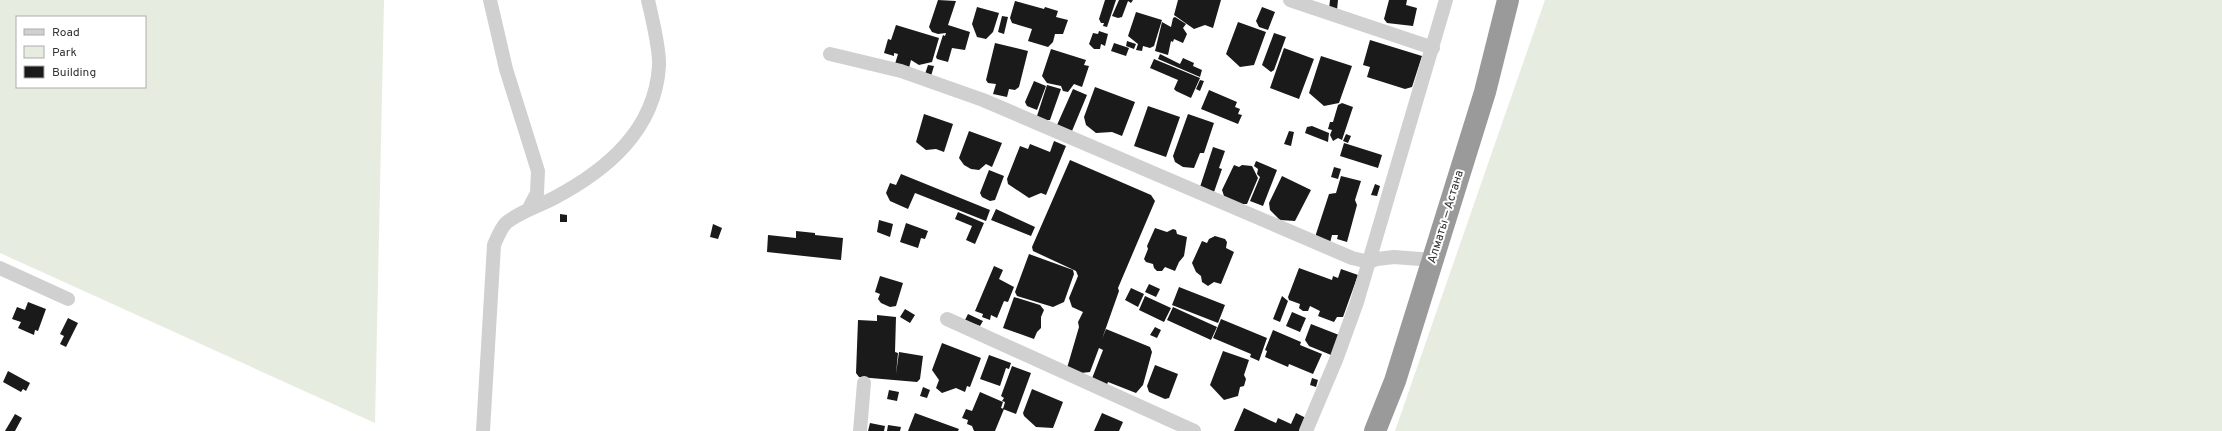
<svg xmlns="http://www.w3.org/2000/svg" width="2222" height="431" viewBox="0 0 2222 431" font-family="Overpass,sans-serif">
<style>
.green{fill:#e6ecdf;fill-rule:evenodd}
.building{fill:#1a1a1a}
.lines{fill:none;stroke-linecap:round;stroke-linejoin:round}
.street{stroke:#d0d0d0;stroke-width:14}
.highway{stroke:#9a9a9a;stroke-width:22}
.labels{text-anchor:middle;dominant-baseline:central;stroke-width:4;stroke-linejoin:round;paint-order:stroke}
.street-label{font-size:12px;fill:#333;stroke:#fff}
</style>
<rect width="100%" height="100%" fill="#fff"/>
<path class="green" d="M0 0H384L375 423 0 253ZM17 17H145V87H17Z
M1545 0H2222V431H1395Z"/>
<path class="building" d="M938 0 956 1 948 25 970 32 965 50 952 48 948 62 937 59 936 57 943 35 945 36 946 33 938 34 932 32 929 27Z
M1105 0H1116L1107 27 1103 26 1104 23H1101L1099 19Z
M1119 0H1133L1131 3 1128 1 1122 17 1118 18 1112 16Z
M1178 0H1221L1213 28 1205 25 1194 29 1174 15Z
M1330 0H1338L1337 10 1329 9Z
M1389 0H1407L1406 5 1417 8 1413 26 1387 23 1384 19Z
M1015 1 1044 9 1045 7 1058 11 1056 17 1068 20 1063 34H1055L1053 42 1048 47 1028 41 1032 29 1012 23 1010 18Z
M977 7 999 13 993 32 986 39 977 37 972 24Z
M1262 7 1275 12 1268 30 1259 27 1256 21Z
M1136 12 1162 20 1154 46 1150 48 1143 46 1142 51 1136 50 1138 44 1128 36Z
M1002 16 1008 17 1004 34 998 32Z
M1175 17 1186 24 1183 28 1187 34 1183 43 1174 39 1173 42 1171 41 1168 55 1155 51 1162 22 1171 27 1173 18Z
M1238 22 1266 32 1254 65 1240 67 1226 54Z
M896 25 939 38 932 62 919 65 911 60 909 68 895 64 898 54 894 53V56L884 53 888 39 891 40Z
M1099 31 1108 34 1105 46 1101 44 1100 49H1094L1089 44 1093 33 1098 34Z
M1274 33 1286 37 1274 70 1271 72 1262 65Z
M1370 40 1422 56 1412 87 1405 89 1367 77 1370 67 1363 65Z
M1127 41 1136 44 1134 49 1126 46Z
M995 43 1028 51 1019 87 1015 90 1009 89 1007 97 993 94 996 84 988 83 986 80Z
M1114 43 1129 48 1126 56 1111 51Z
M1284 48 1314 59 1299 99 1270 88Z
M1051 49 1086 60 1084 65 1089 66 1082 87 1074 84 1068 92 1063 91 1061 86 1047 83 1042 76Z
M1160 54 1180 64 1183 58 1194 63 1193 66 1202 70 1200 77 1158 59Z
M1321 56 1352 66 1339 103 1324 106 1309 93Z
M1154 59 1200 78 1191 98 1176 91 1174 89 1178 80 1150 68Z
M928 65 934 66 931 76 925 74Z
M1200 80 1204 81 1200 91 1196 89Z
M1034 81 1046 86 1037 110 1027 106 1025 102Z
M1047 85 1061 89 1050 120H1043L1037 116Z
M1095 87 1135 102 1122 136 1112 132 1096 133 1086 125 1084 117Z
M1073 89 1087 95 1072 131 1057 125Z
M1209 90 1237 102 1235 107 1240 109 1238 114 1242 115 1238 124 1201 109Z
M1342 103 1353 107 1342 140 1338 138 1333 141 1330 135 1332 130 1328 129 1330 122H1333L1338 105Z
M1148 106 1180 117 1166 157 1134 146Z
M924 114 953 124 944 152 936 149 926 150 916 142Z
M1188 114 1214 123 1204 153H1200L1194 168 1183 167 1175 162 1173 156Z
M1312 126 1329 133 1328 142 1305 133 1307 127Z
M969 131 1002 143 992 167 986 164 979 170 971 169 964 165 959 158Z
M1289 131 1294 132 1291 146 1284 144Z
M1346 134 1351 136 1348 143 1343 141Z
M1054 141 1066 146 1046 195 1041 193 1029 198 1008 184 1007 179 1020 146 1028 149 1030 144 1050 152Z
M1344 143 1382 155 1378 168 1340 156Z
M1213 147 1225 151 1219 168 1222 169 1214 192 1200 187Z
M1070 160 1151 195 1155 201 1118 288 1119 291 1102 339 1106 329 1150 347 1152 352 1143 385 1136 393 1108 382 1106 387 1091 381 1103 350 1099 348 1090 372 1081 373 1067 368 1079 327 1078 322 1083 312 1072 307 1069 298 1078 276 1076 271 1033 251 1032 247Z
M1256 161 1277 170 1263 206 1250 201 1260 177 1257 174 1258 169 1254 166Z
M1234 165 1239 167 1242 165 1252 166 1258 178 1247 204H1234L1224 196 1222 190Z
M1334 167 1341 169 1338 179 1331 177Z
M989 170 1004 176 995 200 990 201 982 197 980 193Z
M901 174 990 210 986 221 915 193 908 209 890 201 886 193 890 183 896 185Z
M1282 176 1311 190 1295 221 1280 220 1270 210 1269 203Z
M1341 176 1361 181 1355 200 1357 205 1347 242 1337 239 1338 235H1332L1330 243 1316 238V234L1329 194 1336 193Z
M1375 184 1380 186 1377 196 1371 195Z
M996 209 1035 227 1031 236 991 220Z
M958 212 984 223 975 244 966 240 972 226 955 219Z
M560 214 567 215V222H560Z
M879 220 893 224 890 237 877 232Z
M906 223 928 231 925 239 921 238 918 248 900 242Z
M713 224 722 228 718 239 710 237Z
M1155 228 1167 232 1173 229 1176 230 1177 234 1187 237 1184 256 1179 262 1175 271 1165 267 1162 271H1157L1154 268 1153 264 1146 262 1144 259 1148 249 1147 246Z
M796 231 815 233V235L843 238 841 260 767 252 768 235 796 238Z
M1215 236 1225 239 1227 242 1226 248 1234 252 1221 284 1214 282 1208 286 1202 282 1201 276 1196 272 1192 263 1202 241 1207 243 1209 239Z
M1029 254 1073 270 1074 274 1064 302 1053 307 1017 296 1015 292Z
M994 266 1003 270 999 279 1014 287 1008 302 1004 301 997 318 991 315 990 320 982 317 983 314 975 311Z
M1299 268 1332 280 1333 276 1338 278 1341 269 1358 275 1343 317H1337L1334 322 1318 316 1320 311 1310 306 1308 311H1303L1299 308 1300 304 1289 300 1288 297Z
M880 276 903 283 896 306 890 307 881 303 878 299 880 294 875 292Z
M1149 284 1160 289 1156 297 1145 292Z
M1179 287 1225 305 1218 323 1172 305Z
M1131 288 1144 294 1138 307 1125 300Z
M1145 296 1171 308 1164 322 1139 310Z
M1282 296 1288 301 1280 322 1273 319Z
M1014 297 1040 305 1044 310 1041 317V328L1037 332 1034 339 1003 328Z
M28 302 46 309 38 331 35 330 34 335 18 328 21 322 12 319 17 307 25 310Z
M1173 307 1217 327 1211 340 1167 320Z
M905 309 915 315 910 323 900 317Z
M1292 312 1306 318 1300 332 1286 326Z
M968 314 983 321 980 326 965 320Z
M877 315 896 317 895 352 898 353 896 374 899 352 923 356 920 379 917 382 859 377 856 373 858 320 877 321Z
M68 318 78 323 66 347 60 344 64 336 60 334Z
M1221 319 1267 338 1259 361 1250 357 1251 354 1213 338Z
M1311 324 1339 335 1331 355 1309 346 1305 340Z
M1155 327 1161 330 1157 338 1150 335Z
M1273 330 1301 342 1300 345 1322 354 1313 374 1289 364 1288 367 1265 357 1267 351 1265 350Z
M942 343 981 358 970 387 967 386 965 392 956 388 942 393 936 388 939 380 932 370Z
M1223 351 1249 360 1244 375 1246 379 1244 386 1240 387 1238 396 1224 400 1210 385Z
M989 355 1011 363 1009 369 1006 368 1000 386 980 379Z
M1155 365 1178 374 1169 398 1165 399 1149 392 1147 386Z
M1012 366 1031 373 1016 414 1003 409 1005 402 1002 401 1004 398 1001 396Z
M8 371 30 383 26 391 23 389 21 392 3 382Z
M1312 378 1318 380 1316 387 1310 385Z
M923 387 930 390 927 398 920 396Z
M1032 389 1063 402 1053 428 1036 427 1024 416 1023 413Z
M889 390 899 392 897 401 887 399Z
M980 392 1003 402 1001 408 1004 409 995 431H974L972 426 967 424 968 420 962 418 966 409 972 411Z
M1244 408 1276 423 1278 418 1291 424 1296 413 1308 419 1303 431H1234Z
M915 413 959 429 958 431H908Z
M1102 413 1123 422 1119 431H1094Z
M15 414 22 418 15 431H5Z
M870 423 885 426 884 431H868Z
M888 425 901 427 900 431H887Z"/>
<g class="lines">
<path class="street" d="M490 0 506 69 538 171 537 193 528 210
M1290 0 1433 48
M830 54 901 71 983 100 1352 258 1369 262 1377 259 1394 257 1433 260
M0 268 68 299
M947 319 1194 431
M483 431 494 245C497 238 501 228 506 223 519 212 539 206 554 198 607 170 655 130 659 66 660 49 652 18 648 0
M860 431 864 383
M1306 431 1336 360 1357 302 1446 0"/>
<path class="highway" d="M1375 431 1395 381 1485 92 1508 0"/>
</g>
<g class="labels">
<g class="street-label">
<text transform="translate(1446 217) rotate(-73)">Алматы — Астана</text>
</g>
</g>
<rect x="16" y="16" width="130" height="72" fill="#ffffff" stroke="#adadad"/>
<rect x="24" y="29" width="20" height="6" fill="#d0d0d0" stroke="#adadad"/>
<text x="52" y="36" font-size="12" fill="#333333">Road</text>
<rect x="24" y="46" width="20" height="12" fill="#e6ecdf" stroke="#adadad"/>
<text x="52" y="56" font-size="12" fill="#333333">Park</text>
<rect x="24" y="66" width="20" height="12" fill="#1a1a1a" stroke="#adadad"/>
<text x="52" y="76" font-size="12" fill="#333333">Building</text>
</svg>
